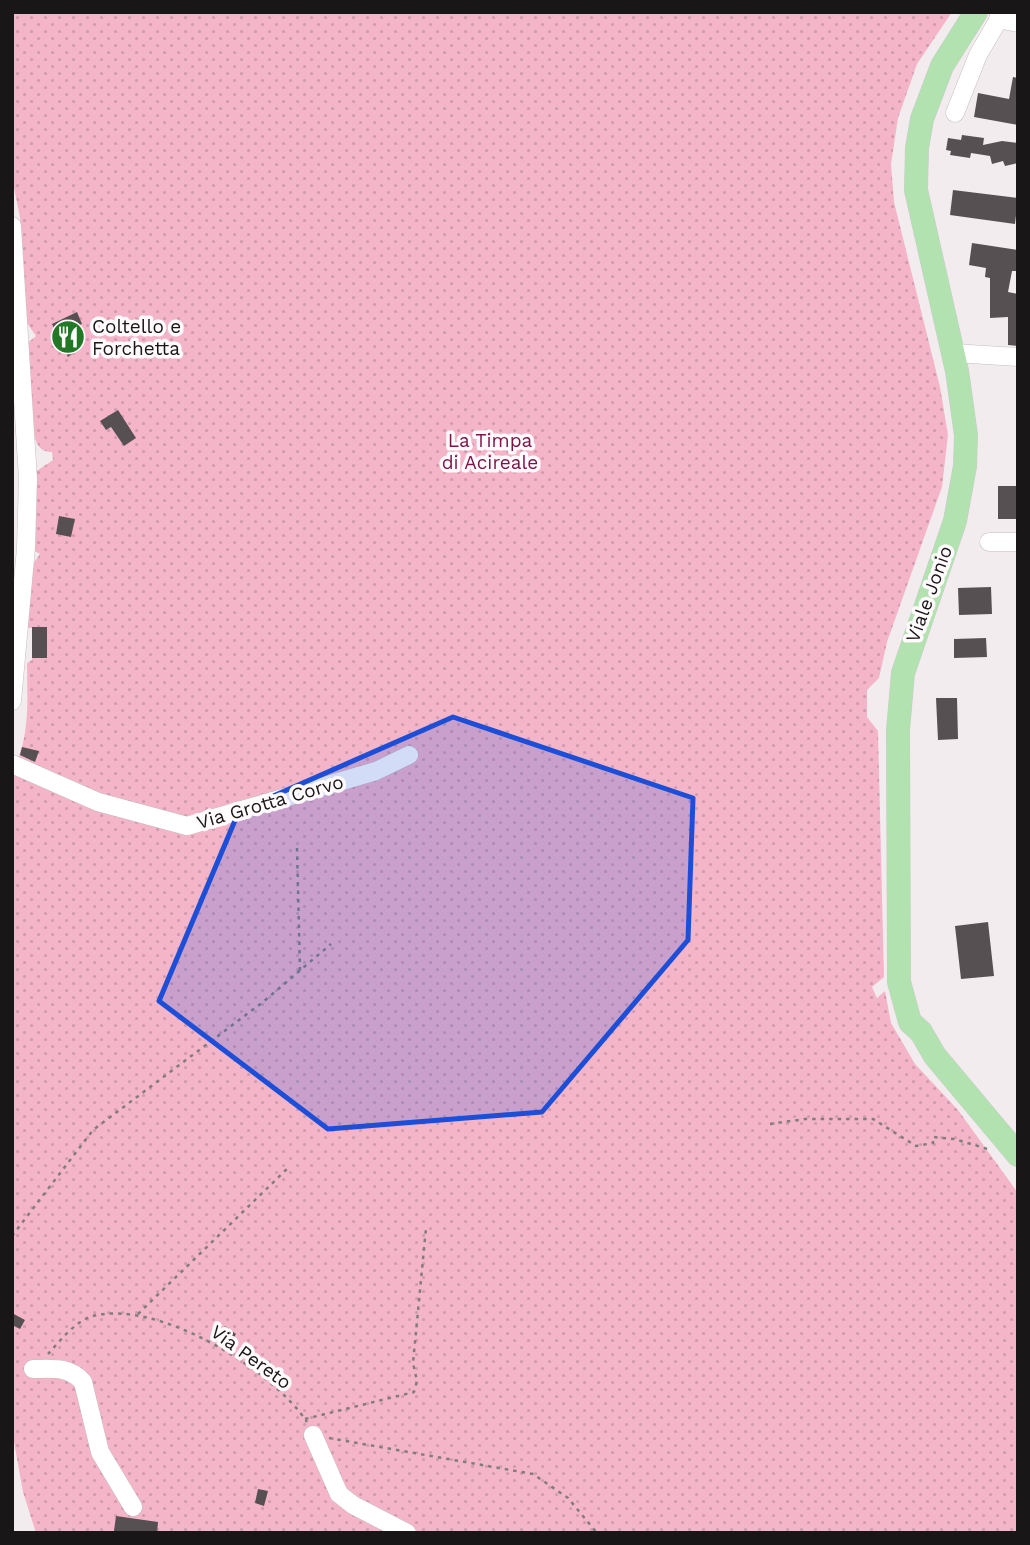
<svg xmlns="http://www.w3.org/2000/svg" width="1030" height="1545" viewBox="0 0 1030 1545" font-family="'Work Sans',sans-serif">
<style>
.park{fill:url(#park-dots)}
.building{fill:#565052}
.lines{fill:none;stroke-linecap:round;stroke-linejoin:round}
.minor-casing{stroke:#c5bec0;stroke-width:19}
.major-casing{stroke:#ccc;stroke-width:24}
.path{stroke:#817d7e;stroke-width:2.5;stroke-dasharray:3.5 5;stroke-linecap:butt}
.minor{stroke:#fff;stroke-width:18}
.major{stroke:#b1e2af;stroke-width:23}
.marked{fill:#1d4ed8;fill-opacity:0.2;stroke:#1d4ed8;stroke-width:5;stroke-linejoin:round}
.labels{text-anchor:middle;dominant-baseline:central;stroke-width:7;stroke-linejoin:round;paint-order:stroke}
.poi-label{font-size:19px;fill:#181616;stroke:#fffafc;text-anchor:start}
.park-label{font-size:19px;fill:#7e1147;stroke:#fffafc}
.street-label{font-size:19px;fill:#181616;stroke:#fffafc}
</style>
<defs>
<pattern id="park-dots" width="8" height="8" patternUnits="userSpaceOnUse" patternTransform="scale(1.75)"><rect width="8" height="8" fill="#f4b5c9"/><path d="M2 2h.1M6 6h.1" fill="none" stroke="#d09bac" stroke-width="1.8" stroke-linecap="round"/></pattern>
</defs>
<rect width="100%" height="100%" fill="#f3ecee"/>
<path class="park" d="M12 12H952L917 64 898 118 891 164 894 202 940 387 948 435 942 487 887 642 879 678 867 690V717L878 731 884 977 872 987 877 998 885 991 891 1023 915 1064 958 1110 1018 1193V1533H36L23 1492 12 1431V771C31 739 27 699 27 663L32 660V628H27L30 568 40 554 31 549 35 472 53 460 52 452C46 452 41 450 38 445 28 430 27 365 25 345L36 336 27 323 20 217 12 178Z"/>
<path class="building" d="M1013 77 1018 78V125L974 117 978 93 1009 99Z
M962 135 984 138 983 145 1002 141 1018 143V163L1005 166 1003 161 992 164 990 156 971 153 970 158 950 155 951 151 946 150 948 138 961 140Z
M953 190 1018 198 1015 224 950 215Z
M972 243 1018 250V271H1012L1008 292 1018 294V346L1008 345V317L990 318V278L985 277 986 268 969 265Z
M77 312 82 324 73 328 82 346 68 357 52 324Z
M118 410 136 438 124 446 111 427 106 430 100 421Z
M998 486H1016V519H998Z
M59 516 75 519 71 537 56 534Z
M991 587 992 614 959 615 958 588Z
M32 627H47V658H32Z
M986 638 987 657 954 658V639Z
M936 698H957L958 739 938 740Z
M22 747 39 751 35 762 20 755Z
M988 922 994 976 961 979 955 926Z
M12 1313 25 1320 20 1329 12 1325Z
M225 1326 236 1334 227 1348 215 1340Z
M258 1489 268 1491 264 1506 255 1503Z
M116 1516 158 1522 157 1533 114 1531Z"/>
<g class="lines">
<g class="minor-casing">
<path id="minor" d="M998 19 1018 23
M955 113 978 55 1003 12
M12 226 28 479 26 548 12 701
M953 353 1018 357
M989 542H1018
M12 764 98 802 187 826 376 771 409 755
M33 1369C52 1369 69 1366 83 1382L100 1452 133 1507
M313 1435 339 1494 353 1505 407 1533"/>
</g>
<g class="major-casing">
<path id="major" d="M976 12 942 66 922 119 917 148 916 190 957 371 966 435 965 466 955 521 903 673 898 730 899 982 910 1022 921 1032 935 1056 1018 1155"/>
</g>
<path class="path" d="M297 848 300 971
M770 1124 805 1119H873L916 1146 933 1143V1137L954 1139 991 1150
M12 1236 93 1130 263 1002 331 944
M138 1314 290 1166
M48 1354C60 1341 75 1321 93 1316 157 1299 272 1369 307 1422
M305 1419 414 1392 417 1381 413 1363 426 1228
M329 1438 533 1474 568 1498 597 1533"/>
<use href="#minor" class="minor"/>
<use href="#major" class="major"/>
</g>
<path class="marked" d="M453 717 693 798 688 940 542 1112 328 1129 159 1001 239 811Z"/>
<defs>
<g id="restaurant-disc" transform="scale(1.75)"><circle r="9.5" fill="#237825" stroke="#fffafc"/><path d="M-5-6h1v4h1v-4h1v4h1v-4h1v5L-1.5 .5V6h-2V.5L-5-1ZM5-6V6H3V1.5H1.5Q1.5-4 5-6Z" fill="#fff"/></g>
</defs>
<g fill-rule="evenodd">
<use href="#restaurant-disc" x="68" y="337"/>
</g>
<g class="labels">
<g class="poi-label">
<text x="92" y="326">Coltello e<tspan x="92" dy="22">Forchetta</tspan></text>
</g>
<g class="park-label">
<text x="490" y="440">La Timpa<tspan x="490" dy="22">di Acireale</tspan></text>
</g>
<g class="street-label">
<text transform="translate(929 594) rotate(-70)">Viale Jonio</text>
<text transform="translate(270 802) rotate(-16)">Via Grotta Corvo</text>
<text transform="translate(251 1357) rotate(36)">Via Pereto</text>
</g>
</g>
<rect width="1030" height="1545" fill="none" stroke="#181616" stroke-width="28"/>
</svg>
